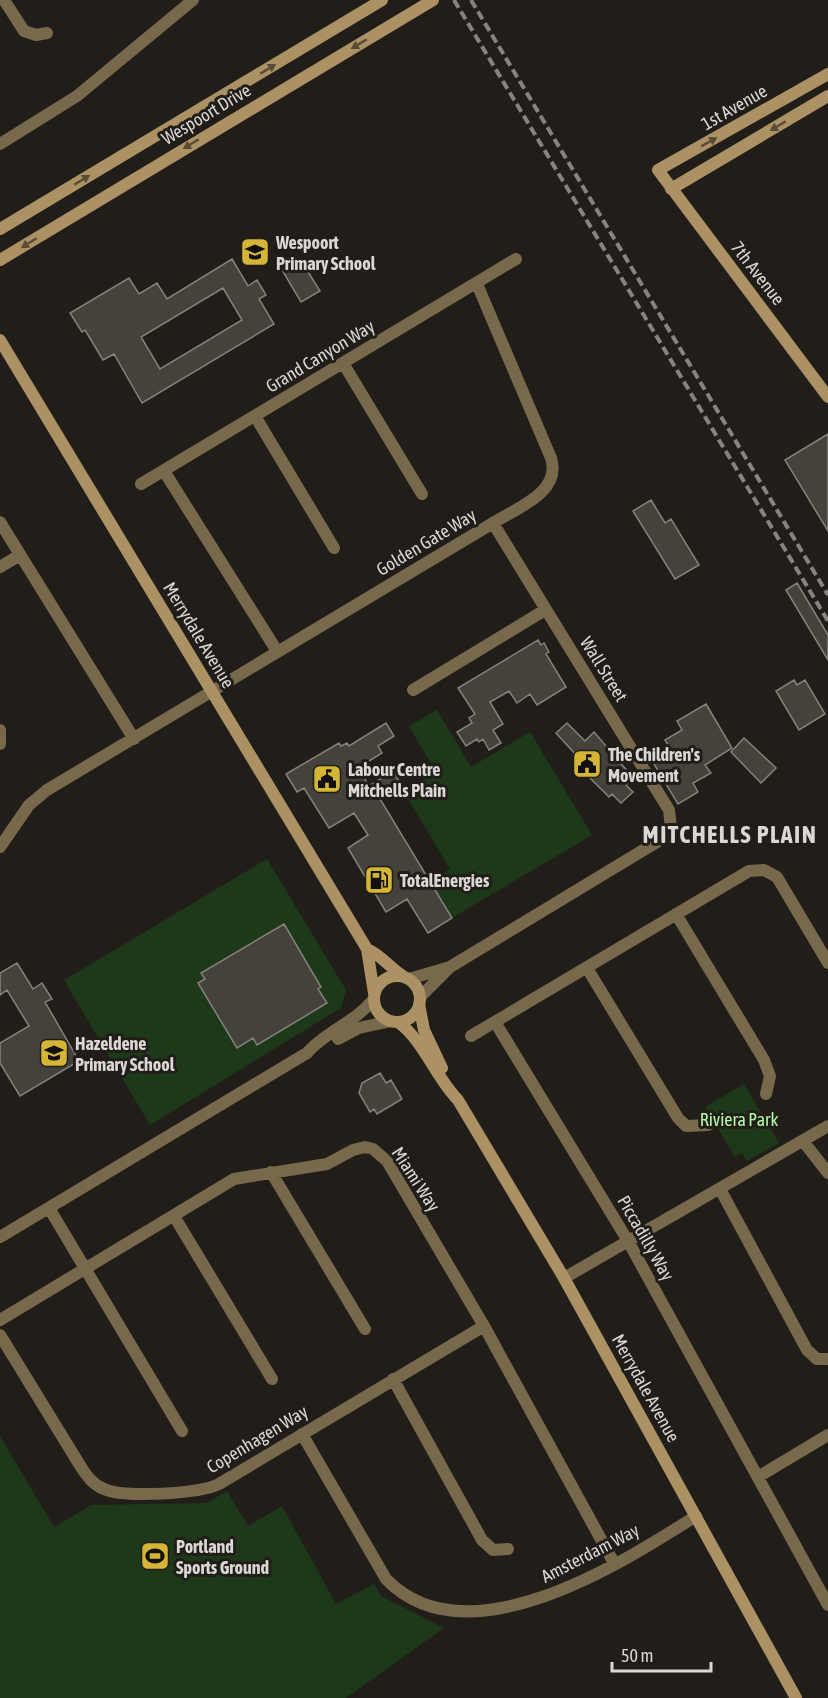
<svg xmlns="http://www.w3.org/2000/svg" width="828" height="1698" viewBox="0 0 828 1698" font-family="'Asap Condensed',sans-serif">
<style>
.green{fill:#1e391a}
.building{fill:#45423c;stroke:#85827b;stroke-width:1.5;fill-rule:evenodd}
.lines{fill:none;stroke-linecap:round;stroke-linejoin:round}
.street{stroke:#78684c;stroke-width:12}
.secondary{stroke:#ac9164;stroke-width:12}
.rail{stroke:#878480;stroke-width:4;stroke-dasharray:9 4.5;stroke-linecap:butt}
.oneway{fill:#594c37}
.labels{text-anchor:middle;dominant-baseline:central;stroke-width:6;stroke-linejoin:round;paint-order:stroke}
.street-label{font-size:18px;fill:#dad8d4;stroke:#211e19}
.poi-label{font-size:18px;font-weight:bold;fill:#dad8d4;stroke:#211e19;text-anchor:start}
.park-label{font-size:18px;fill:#b1faa7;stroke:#211e19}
.district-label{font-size:24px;font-weight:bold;letter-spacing:1.5px;fill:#dad8d4;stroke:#211e19}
</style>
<rect width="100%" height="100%" fill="#211e19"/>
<path class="green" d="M437 710 471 767 530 732 592 835 452 918 430 881 450 869 404 792 436 772 409 726Z
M267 859 346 990 341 1008 150 1125 64 980Z
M744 1084 779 1143 747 1161 742 1153 735 1157 705 1107Z
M0 1436 54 1527 91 1505 207 1503 227 1491 248 1526 282 1506 336 1604 374 1584 381 1596 444 1628 346 1698H0Z"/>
<path class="building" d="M232 259 248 286 257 280 266 295 259 299 274 324 142 403 114 354 103 360 85 330 82 332 70 313 129 278 139 294 157 283 167 299ZM223 288 242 320 160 369 141 337Z
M300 259 320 291 301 302 282 270Z
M828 434V531L785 460Z
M651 500 665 523 671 519 699 565 675 579 633 511Z
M797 583 828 635V660L786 590Z
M538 640 541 645 544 643 549 652 546 654 566 687 537 705 530 694 517 703 509 691 490 702 503 724 493 730 501 743 489 750 483 739 479 742 477 739 466 746 457 732 472 723 469 718 475 714 458 688Z
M794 680 797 685 805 680 825 714 799 730 776 691Z
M706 704 732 748 705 765 711 773 693 783 698 792 678 804 651 759 670 748 665 740 682 730 677 721Z
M386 723 394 736 378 746 382 753 358 768 369 786 393 771 402 786 380 799 452 918 428 933 407 899 386 912 348 848 368 835 354 813 329 828 304 788 297 792 286 774 339 743 341 746 347 743 349 746Z
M567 723 585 741 594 732 630 774 626 778 630 782 626 785 633 792 621 803 612 794 609 797 584 772 588 768 556 733Z
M744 738 776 768 761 783 731 752Z
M284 924 321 987 318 989 327 1003 257 1045 253 1038 237 1048 198 983 205 979 201 973Z
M17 963 33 989 42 983 52 999 45 1002 79 1061 20 1096 0 1063V1043L29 1026 7 990 0 995V973Z
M380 1073 386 1083 391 1080 402 1099 377 1114 374 1109 370 1112 359 1093 362 1083Z"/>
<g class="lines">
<path class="street" d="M4 0 24 31 36 35 47 33
M0 144 77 96 193 0
M343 363 422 494
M255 416 334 548
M164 471 277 651
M141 484 516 259
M0 522 134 739
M0 567 20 555
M413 690 545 610
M0 730V744
M0 847 29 805 47 790 493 523C517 508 562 492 551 458L477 284
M676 914 764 1060 770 1076 766 1094
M587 968 678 1118 686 1126 708 1125
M409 979 450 967
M420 997 450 967 665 837 671 828 669 810 664 802 493 523
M495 1022 628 1241 828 1605
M471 1036 749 871 764 870 777 877 828 963
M338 1039 359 1028 391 1021
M803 1141 828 1173
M271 1172 365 1329
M720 1189 807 1350 817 1359H828
M49 1208 182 1431
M174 1216 272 1379
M0 1237 307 1053C325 1032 354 1023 373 1000
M564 1278 828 1126
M0 1320 234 1179 327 1164 353 1150 365 1147 373 1149 387 1161 484 1326 614 1563
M0 1335 81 1467C87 1476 93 1485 104 1489 124 1498 199 1494 219 1484L484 1326
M393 1379 482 1540 493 1550 508 1549
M302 1434 386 1579C466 1662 619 1565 696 1516
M758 1477 828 1435"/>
<path class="secondary" d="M828 74 658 170 828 397
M671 189 828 96
M0 229 382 0
M0 260 433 0
M0 340 367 949 374 993
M367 949C380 954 390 968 403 976
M374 999a23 23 0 1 1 46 0a23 23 0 1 1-46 0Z
M419 1004 424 1030 442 1068
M398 1022C425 1042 435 1077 458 1100L564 1278 796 1698"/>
<path class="rail" d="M454 0 828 621
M471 0 828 595"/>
</g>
<defs><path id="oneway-solid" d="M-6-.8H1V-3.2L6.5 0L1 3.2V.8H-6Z" transform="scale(1.5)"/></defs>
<g class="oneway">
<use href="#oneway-solid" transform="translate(359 44) rotate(149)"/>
<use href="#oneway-solid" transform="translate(268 69) rotate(-31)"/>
<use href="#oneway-solid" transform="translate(778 126) rotate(149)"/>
<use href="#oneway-solid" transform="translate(709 142) rotate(-29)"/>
<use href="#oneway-solid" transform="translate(191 144) rotate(149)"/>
<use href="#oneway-solid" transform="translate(82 180) rotate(-31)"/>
<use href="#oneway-solid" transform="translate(29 243) rotate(148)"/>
</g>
<defs>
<g id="school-square" transform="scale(1.5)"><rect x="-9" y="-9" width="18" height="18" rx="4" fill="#d5b535" stroke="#211e19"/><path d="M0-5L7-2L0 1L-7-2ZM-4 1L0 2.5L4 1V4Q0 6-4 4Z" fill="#111"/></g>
<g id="civic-square" transform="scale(1.5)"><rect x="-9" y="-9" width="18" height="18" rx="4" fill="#d5b535" stroke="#211e19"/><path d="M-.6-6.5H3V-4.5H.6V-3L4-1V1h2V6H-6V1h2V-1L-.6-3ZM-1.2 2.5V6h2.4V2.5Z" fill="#111"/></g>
<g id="fuel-square" transform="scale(1.5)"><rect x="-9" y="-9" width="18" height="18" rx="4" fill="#d5b535" stroke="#211e19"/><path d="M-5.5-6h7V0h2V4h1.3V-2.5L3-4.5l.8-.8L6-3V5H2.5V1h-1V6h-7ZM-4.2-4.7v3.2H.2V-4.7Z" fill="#111"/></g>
<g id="stadium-square" transform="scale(1.5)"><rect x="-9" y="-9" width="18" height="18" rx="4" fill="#d5b535" stroke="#211e19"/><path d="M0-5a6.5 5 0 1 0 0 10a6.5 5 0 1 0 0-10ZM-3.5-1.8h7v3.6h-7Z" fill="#111"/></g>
</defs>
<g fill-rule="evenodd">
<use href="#school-square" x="255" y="252"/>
<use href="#civic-square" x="587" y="764"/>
<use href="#civic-square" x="327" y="779"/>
<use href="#fuel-square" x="379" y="880"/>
<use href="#school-square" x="54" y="1053"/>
<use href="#stadium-square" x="155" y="1556"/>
</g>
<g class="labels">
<g class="street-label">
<text transform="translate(734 107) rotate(-30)">1st Avenue</text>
<text transform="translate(206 114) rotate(-31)">Wespoort Drive</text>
<text transform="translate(758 273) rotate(52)">7th Avenue</text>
<text transform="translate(320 356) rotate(-31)">Grand Canyon Way</text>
<text transform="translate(426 542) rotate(-31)">Golden Gate Way</text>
<text transform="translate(199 635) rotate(59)">Merrydale Avenue</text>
<text transform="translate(604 669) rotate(58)">Wall Street</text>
<text transform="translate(416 1179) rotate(57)">Miami Way</text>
<text transform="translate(646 1238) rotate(60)">Piccadilly Way</text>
<text transform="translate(646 1388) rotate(61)">Merrydale Avenue</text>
<text transform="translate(257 1439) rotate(-31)">Copenhagen Way</text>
<text transform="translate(590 1553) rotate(-27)">Amsterdam Way</text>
</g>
<g class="poi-label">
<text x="276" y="242">Wespoort<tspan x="276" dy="21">Primary School</tspan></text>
<text x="608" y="754">The Children's<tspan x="608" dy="21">Movement</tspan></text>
<text x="348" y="769">Labour Centre<tspan x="348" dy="21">Mitchells Plain</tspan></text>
<text x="400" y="880">TotalEnergies</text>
<text x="75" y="1043">Hazeldene<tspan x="75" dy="21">Primary School</tspan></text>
<text x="176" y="1546">Portland<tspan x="176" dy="21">Sports Ground</tspan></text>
</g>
<g class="park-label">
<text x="739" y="1119">Riviera Park</text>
</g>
<g class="district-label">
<text x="730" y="834">MITCHELLS PLAIN</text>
</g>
</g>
<path d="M612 1662v9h99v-9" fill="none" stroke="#dad8d4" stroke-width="3"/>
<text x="621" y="1662" font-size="18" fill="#dad8d4" stroke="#211e19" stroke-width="4.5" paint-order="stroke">50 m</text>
</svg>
